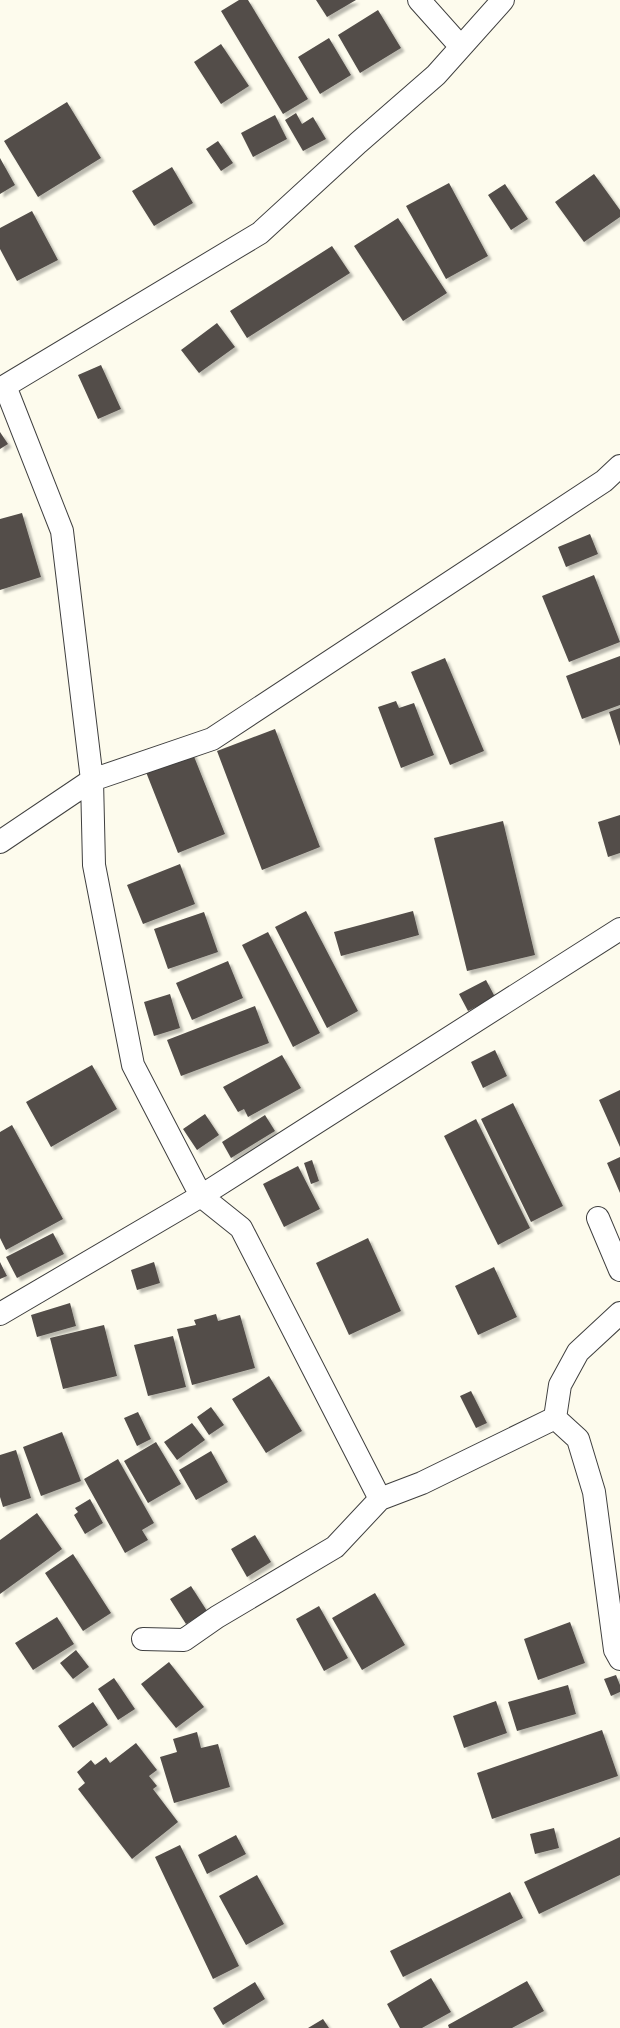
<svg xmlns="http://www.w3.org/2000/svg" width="620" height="2028" viewBox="0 0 620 2028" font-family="Merriweather,serif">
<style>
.building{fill:#534e4a;filter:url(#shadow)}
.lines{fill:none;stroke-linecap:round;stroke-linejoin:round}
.street-casing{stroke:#3f3f3f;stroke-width:24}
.street{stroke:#fff;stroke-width:22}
</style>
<defs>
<filter id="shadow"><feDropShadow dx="3.5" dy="3.5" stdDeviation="1" flood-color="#0004"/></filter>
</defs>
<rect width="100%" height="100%" fill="#fdfbed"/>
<path class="building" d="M239 0H248L308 99 283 114 221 11Z
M316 0H356L327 17Z
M378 10 401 48 360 73 338 35Z
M329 38 351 75 320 94 298 57Z
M221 44 249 86 221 104 194 62Z
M67 102 101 158 38 197 4 141Z
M296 113 302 124 313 117 326 139 303 151 285 120Z
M275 115 287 139 253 157 241 133Z
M218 141 233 163 221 171 206 149Z
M0 158 15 185 0 194Z
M172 167 193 203 154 226 132 191Z
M594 174 620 210V217L584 242 555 202Z
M449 183 488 256 446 279 406 206Z
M505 184 528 219 511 230 488 195Z
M32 211 58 260 17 281 0 249V228Z
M398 218 447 293 403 321 354 246Z
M332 246 350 273 247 338 230 311Z
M217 323 235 347 199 373 181 350Z
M101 365 121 409 98 419 78 375Z
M0 432 8 444 0 449Z
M22 513 41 577 0 590V519Z
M590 534 598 554 566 567 558 547Z
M594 575 620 642 569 662 542 596Z
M620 656V705L582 719 566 676Z
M445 658 484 751 450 765 411 672Z
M396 701 399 708 414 703 434 755 401 768 378 707Z
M620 708V746L609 712Z
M275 729 320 847 262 870 217 751Z
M191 749 225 834 178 853 144 767Z
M620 815V853L608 857 598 822Z
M503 821 535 955 467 971 434 838Z
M180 864 195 904 143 924 127 885Z
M306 911 358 1011 327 1028 275 927Z
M413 911 419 935 341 956 334 932Z
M204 912 218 952 168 969 154 929Z
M268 932 320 1033 293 1047 242 945Z
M228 961 243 998 192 1020 176 983Z
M486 980 495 997 468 1011 459 994Z
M170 994 180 1028 154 1036 144 1002Z
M255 1006 269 1043 181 1076 167 1040Z
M495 1050 507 1076 483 1088 471 1062Z
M282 1055 301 1088 248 1117 244 1109 238 1112 223 1087Z
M92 1065 117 1109 51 1147 26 1102Z
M620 1090V1147L599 1100Z
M513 1103 563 1206 531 1222 481 1119Z
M205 1114 219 1135 197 1150 183 1129Z
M265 1115 275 1131 231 1158 222 1142Z
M476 1119 530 1228 498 1245 444 1136Z
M12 1125 63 1219 6 1250 0 1238V1132Z
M620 1157V1193L607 1163Z
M312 1160 319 1181 311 1184 304 1163Z
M298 1166 320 1209 284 1227 263 1184Z
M53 1233 64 1254 17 1278 6 1257Z
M368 1238 401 1311 349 1335 316 1263Z
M0 1262 7 1276 0 1279Z
M154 1262 160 1283 137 1290 131 1270Z
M494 1267 517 1317 478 1335 455 1286Z
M70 1303 76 1326 37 1337 31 1315Z
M216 1314 218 1321 240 1315 255 1368 192 1385 177 1329 196 1325 194 1320Z
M104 1325 117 1376 63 1389 50 1338Z
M173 1336 186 1387 148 1396 134 1345Z
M269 1376 302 1431 266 1453 232 1399Z
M471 1391 487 1423 476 1428 460 1396Z
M211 1407 224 1425 209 1435 197 1417Z
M138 1412 151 1439 137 1446 124 1418Z
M192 1423 205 1440 177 1460 164 1442Z
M62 1432 81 1481 41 1496 23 1447Z
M156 1442 181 1484 148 1503 124 1461Z
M16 1450 31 1498 3 1507 0 1497V1455Z
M211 1451 228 1482 196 1500 179 1470Z
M118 1459 154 1523 142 1530 148 1540 125 1553 84 1479Z
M90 1499 103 1523 85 1534 74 1515 78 1512 75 1508Z
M37 1513 62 1549 0 1594V1540Z
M255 1535 271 1562 247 1577 231 1549Z
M73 1554 111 1613 83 1631 45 1573Z
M191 1586 207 1611 186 1624 170 1599Z
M375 1593 405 1645 362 1670 332 1618Z
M319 1606 348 1658 324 1671 296 1619Z
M57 1617 74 1644 33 1670 15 1643Z
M570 1622 585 1663 538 1680 524 1639Z
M76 1650 89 1667 73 1679 60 1663Z
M169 1662 204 1707 176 1728 141 1684Z
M616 1675 620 1685V1692L611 1696 604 1679Z
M114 1678 135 1709 118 1720 98 1689Z
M568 1685 576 1714 517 1731 508 1702Z
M496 1701 507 1733 464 1748 453 1716Z
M93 1702 108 1725 73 1748 58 1726Z
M602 1730 618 1776 492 1819 477 1773Z
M197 1732 201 1748 218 1744 230 1787 174 1803 160 1757 177 1752 173 1739Z
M136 1743 157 1770 149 1776 157 1786 153 1789 178 1822 132 1859 78 1789 85 1783 77 1772 91 1760 95 1765 106 1757 110 1763Z
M554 1828 559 1848 535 1854 530 1834Z
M236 1835 246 1854 207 1874 198 1855Z
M620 1837V1875L539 1914 524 1882Z
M180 1845 239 1966 213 1979 155 1857Z
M257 1875 284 1924 246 1945 219 1896Z
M510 1892 523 1918 403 1977 390 1951Z
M431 1978 451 2012 422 2028H400L387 2004Z
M527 1981 544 2011 512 2028H449L448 2025Z
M255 1982 265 1999 223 2025 213 2008Z
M323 2019 329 2028H308Z"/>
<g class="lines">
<g class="street-casing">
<path id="street" d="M419 0 461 47
M5 386 62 531 92 780 94 865 133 1065 201 1196 241 1228 380 1499 422 1483 555 1418
M0 389 260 233 358 143 436 75 503 0
M0 842 92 780 212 739 604 481 620 466
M598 1218 620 1270
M620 1313 578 1352 560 1385 555 1418 578 1439 594 1492 615 1650 620 1659
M0 1314 201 1196 620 929
M143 1639 184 1640 217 1617 335 1547 380 1499"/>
</g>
<use href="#street" class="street"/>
</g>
</svg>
